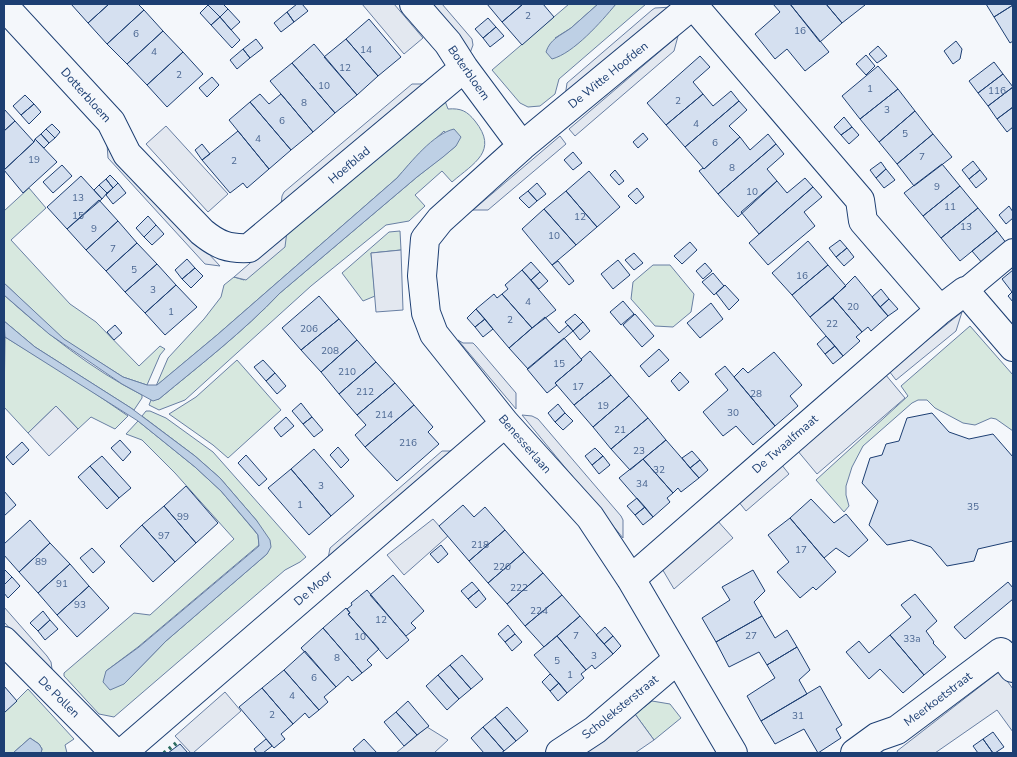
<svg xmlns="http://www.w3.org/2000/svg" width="1017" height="757" viewBox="0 0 1017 757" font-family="'Nunito Sans',sans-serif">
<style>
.green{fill:#d7e8df;stroke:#687fa3}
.parking{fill:#e3e8f0;stroke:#687fa3}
.water{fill:#bed0e5;stroke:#687fa3}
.building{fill:#d5e0f0;stroke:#1d3f73}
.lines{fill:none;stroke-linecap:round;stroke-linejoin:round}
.pedestrian-casing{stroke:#1d3f73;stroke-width:26}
.minor-casing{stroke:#1d3f73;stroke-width:30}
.pedestrian{stroke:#f4f7fb;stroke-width:24}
.minor{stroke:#f4f7fb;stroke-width:28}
.hedge{stroke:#2c6c60;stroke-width:4;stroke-dasharray:2.5 4;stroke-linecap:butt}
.labels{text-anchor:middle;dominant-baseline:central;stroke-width:4;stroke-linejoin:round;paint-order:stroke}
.number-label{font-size:10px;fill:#4b6792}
.street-label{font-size:12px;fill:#1d3f73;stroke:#f4f7fb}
</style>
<rect width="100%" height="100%" fill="#f4f7fb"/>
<path class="green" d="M569 4H598L571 28 555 38 576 45 616 4H646L559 79 555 94 540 106 528 107 520 103 492 70Z
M445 101 448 109C461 108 467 111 475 121 499 151 474 163 452 182L442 171 415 195 425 206 409 221 386 225 311 286 185 400 159 410 149 405 151 400 159 399C200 365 243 332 280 293L417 177 456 146 444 131 415 158 397 178 217 335 156 386 168 358 204 319 221 297 224 285 234 277 244 280 287 231Z
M29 188 46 208 11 240 70 304 96 322 139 366 160 346 165 349 160 355 147 385 123 377 63 339 4 283V211Z
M400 231 401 250 371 253 375 296 363 301 342 273 389 232Z
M653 265H670L694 294 691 312 673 327 655 326 631 299 633 282Z
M4 295C46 333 91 369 142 395V398L134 410 35 347 4 321Z
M970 326 1013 375V431L996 419 991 418 975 425 963 423 935 408 927 400H918L912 403 863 446 852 467 846 486V495L849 506 844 512 816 480 908 396 901 386Z
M5 337 74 379 128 416 115 429 91 417 78 429 56 406 28 433 4 407Z
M237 360 281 410 228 458 213 445 169 414 196 397Z
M146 411H150L166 418 213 452 306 557 300 562 285 570 114 717 99 714 64 676V673L134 613 150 615 234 539 175 473 142 440 126 434 138 421 195 467 221 491 258 535 259 545 138 647 106 671 124 684 166 641 267 554 257 521 220 478 195 456 142 416Z
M28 689 74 739 65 745 67 753H41L42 749 39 744 30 738 13 753H4V713Z
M652 701 670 704 681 718 654 740 635 714Z"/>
<path class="parking" d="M362 4H394L423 38 404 54Z
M426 4H442L472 39 473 45 470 53Z
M672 7 565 97 567 83 652 10 655 8Z
M678 36 674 51 575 136 569 129Z
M412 84H426L281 205 282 196 284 192Z
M166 126 228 194 208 212 146 144Z
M560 136 566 144 488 210H473Z
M107 144 220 266 205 264 108 158Z
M287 231 285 247 246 280 234 277Z
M401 250 403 310 376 312 371 253Z
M962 312 956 331 896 380 889 371Z
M458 340 463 343H473L476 346 516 393V409Z
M885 374 905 398 817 474 797 450Z
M56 406 78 429 49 456 28 433Z
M522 415 532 416 538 419 621 516 623 520V538Z
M442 451H454L327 564 330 548Z
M781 464 789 474 746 511 738 501Z
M433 519 448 536 404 575 387 555Z
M716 519 733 538 674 589 661 567Z
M4 607 47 656 51 662 53 676 4 622Z
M1000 671 1013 689V732L997 710 935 753H898L897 751Z
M225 692 241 711 193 753H191L175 736Z
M635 714 654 740 635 753H584Z
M427 727 448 740 434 753H396Z"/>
<path class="water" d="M598 4H616C601 22 574 53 552 59L546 52C550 39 560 36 571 28 580 20 589 12 598 4Z
M454 129 461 137 456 146 443 157 417 177 280 293C243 332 200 365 159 399L153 401 122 384 49 334 4 295V283L64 339 123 377 147 385H157L217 335 397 178C411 162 433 134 454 129Z
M4 321 35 347 131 408 195 456 220 478 257 521 270 540 271 547 267 554 166 641 124 684 110 690 103 682 106 671 139 647 259 546 258 535 255 531 221 491 195 467 138 421 5 337Z
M30 738 39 744 42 749 41 753H13Z"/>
<path class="building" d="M71 4H109L88 23Z
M109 4H138L144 10 107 44 88 23Z
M210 4H223L228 9 220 17 208 5Z
M297 4H302L308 11 294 22 287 12Z
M487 4H523L502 22Z
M523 4H543L554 17 522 45 502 22Z
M773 4H790L829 52 805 71 787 49 775 59 755 34 780 12Z
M790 4H826L842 23 820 42Z
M826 4H863L865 5 842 23Z
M986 4H1013V5L994 17Z
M208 5 220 17 211 25 200 13Z
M1013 5V41L1010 43 994 17Z
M228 9 240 22 231 30 220 17Z
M144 10 163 31 127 64 107 44Z
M287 12 294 22 281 32 274 23Z
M220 17 240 40 232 48 211 25Z
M488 18 496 27 483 38 475 29Z
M369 19 401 57 378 76 346 39Z
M496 27 504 36 490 47 483 38Z
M163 31 183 52 147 85 127 64Z
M256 39 263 48 250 58 243 49Z
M346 39 378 76 357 95 324 57Z
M956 41 962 49 960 59 953 64 944 51Z
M314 44 357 95 335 113 292 63Z
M878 46 887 56 877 63 869 54Z
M243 49 250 58 237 69 230 60Z
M183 52 203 74 167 107 147 85Z
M866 55 875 66 866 75 856 64Z
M700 56 710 67 693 82 703 94 666 125 647 103Z
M994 62 1003 74 978 93 969 81Z
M292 63 335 113 313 132 270 81Z
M878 66 898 89 860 119 842 96Z
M1003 74 1013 87 988 106 978 93Z
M212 77 219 85 207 97 199 88Z
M1013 87V107L997 119 988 106Z
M898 89 915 111 879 142 860 119Z
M731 91 739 101 685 147 666 125 703 94 713 106Z
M260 94 269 104 281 94 313 132 291 150 250 102Z
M25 95 34 104 21 115 13 106Z
M739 101 747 110 729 126 740 137 704 169 685 147Z
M250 102 291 150 269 169 229 120Z
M34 104 41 112 29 124 21 115Z
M1013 107V127L1007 132 997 119Z
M4 109 15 121 4 131Z
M915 111 933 134 897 164 879 142Z
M844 117 852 127 841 135 834 127Z
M15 121 34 142 4 170V131Z
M52 124 60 132 55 138 46 129Z
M852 127 859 135 849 144 841 135Z
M46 129 55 138 49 143 41 134Z
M238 131 269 169 247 188 243 183 230 193 202 160Z
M643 133 648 139 638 148 633 142Z
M41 134 49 143 44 148 35 139Z
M768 134 776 144 718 194 699 171 703 168 704 169 740 137 750 150Z
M933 134 952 157 914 186 897 164Z
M35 139 57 162 23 193 4 170 34 142Z
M202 144 210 154 202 160 195 150Z
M776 144 784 154 767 169 777 181 738 217 718 194Z
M573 152 582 163 573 170 564 160Z
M973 161 980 170 969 179 962 170Z
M881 162 886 169 876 178 870 170Z
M942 164 960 186 923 216 904 193Z
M62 165 72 176 53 193 43 182Z
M886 169 895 180 884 188 876 178Z
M615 170 624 181 619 185 610 175Z
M980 170 987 179 976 188 969 179Z
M589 171 620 207 597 227 566 191Z
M110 175 118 183 113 188 106 179Z
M81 176 102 199 67 229 47 207Z
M805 178 813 187 759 234 741 212 777 181 787 193Z
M106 179 113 188 107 193 99 185Z
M118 183 126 193 113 204 106 195Z
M537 183 546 194 537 201 528 191Z
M99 185 107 193 102 199 94 190Z
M960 186 978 208 941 238 923 216Z
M813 187 822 197 804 212 815 226 768 265 749 243Z
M637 188 644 197 636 204 628 196Z
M528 191 537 201 529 208 519 198Z
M566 191 597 227 576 245 544 209Z
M99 200 118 221 86 250 67 229Z
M1009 206 1013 212V218L1006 224 999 215Z
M978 208 997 231 960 261 941 238Z
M544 209 576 245 552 265 522 229Z
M148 216 156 225 144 237 136 228Z
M118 221 137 243 106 271 86 250Z
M156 225 164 234 152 245 144 237Z
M997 231 1007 244 983 264 972 251Z
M840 240 847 248 836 257 829 248Z
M808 241 828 265 792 295 772 273Z
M690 242 697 250 682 264 674 256Z
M137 243 157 264 125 292 106 271Z
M847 248 854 257 844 266 836 257Z
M634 253 643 263 634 270 625 260Z
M187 259 195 268 182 279 175 270Z
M618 260 630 275 613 289 601 274Z
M558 261 574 281 569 285 552 265Z
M531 262 540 272 531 280 522 270Z
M705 263 712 271 703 279 696 271Z
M157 264 176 285 145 313 125 292Z
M828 265 846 286 810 317 792 295Z
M195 268 203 276 191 288 182 279Z
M522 270 556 310 532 328 502 294 508 289 505 285Z
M1013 270V302L1008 296 1012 292 1002 279Z
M540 272 548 281 539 289 531 280Z
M713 273 724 286 714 295 702 282Z
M855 276 888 316 871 331 868 327 862 332 833 298Z
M176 285 197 307 165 335 145 313Z
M725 285 739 300 729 310 716 293Z
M881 289 889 299 880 307 872 297Z
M494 294 497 298 502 294 532 328 509 348 476 309Z
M319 296 339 319 301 350 282 328Z
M833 298 862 332 856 337 860 341 843 356 810 317Z
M889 299 898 309 888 316 880 307Z
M623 301 634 314 621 325 610 312Z
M711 303 723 319 700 338 687 323Z
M476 309 485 319 475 327 467 318Z
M575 314 583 322 573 331 565 322Z
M635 314 654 336 642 347 623 325Z
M545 317 559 333 568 325 573 331 528 369 509 348Z
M339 319 357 340 321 372 301 350Z
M485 319 493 329 483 337 475 327Z
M583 322 590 331 580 340 573 331Z
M115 325 122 333 114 340 107 332Z
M826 336 835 346 825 354 817 344Z
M564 338 582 360 555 383 557 385 547 393 527 369Z
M357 340 376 362 339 394 321 372Z
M835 346 843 356 833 364 825 354Z
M659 349 669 360 649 377 640 366Z
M590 351 611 375 574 405 555 383 582 360 581 359Z
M774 352 802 385 790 396 798 406 775 426 734 377 743 368 748 373Z
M263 360 275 373 266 381 254 367Z
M376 362 395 383 357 415 339 394Z
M725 366 775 426 753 445 736 426 723 436 703 412 728 390 715 374Z
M680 372 689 382 679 391 671 381Z
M275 373 286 386 277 394 266 381Z
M611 375 629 396 593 427 574 405Z
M395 383 414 405 365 447 355 435 366 425 357 415Z
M629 396 648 418 611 449 593 427Z
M301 403 312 417 303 424 292 411Z
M558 404 565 413 555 422 548 413Z
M414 405 433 427 428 432 439 444 397 481 365 447Z
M565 413 573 421 563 430 555 422Z
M932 413 949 432 969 439 993 434 1013 457V541L978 549 974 561 947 566 931 547 911 540 887 545 869 525 878 501 862 483 870 458 882 455 886 444 899 441 907 418Z
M286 417 294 426 281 437 274 428Z
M312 417 323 430 314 437 303 424Z
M648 418 666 440 630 470 611 449Z
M120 440 131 452 123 461 111 448Z
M666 440 699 478 681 492 678 488 673 493 643 459Z
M22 442 29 450 13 465 6 457Z
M338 447 349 460 341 468 330 455Z
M595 448 603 456 592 465 585 456Z
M314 449 354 496 331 516 291 469Z
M692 451 700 460 690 468 682 458Z
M246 455 267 479 259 486 238 463Z
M102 456 131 488 119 498 90 466Z
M603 456 610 465 599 474 592 465Z
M643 459 673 493 667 498 670 502 653 517 619 478Z
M700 460 708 470 699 478 690 468Z
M90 466 119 498 107 509 78 477Z
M291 469 331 516 309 535 268 488Z
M186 486 218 523 196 543 164 506Z
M4 491 16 505 4 516Z
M637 498 645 507 635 515 627 506Z
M811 499 834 523 846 514 868 540 849 557 836 548 824 558 790 518Z
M463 505 474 517 485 507 505 530 469 561 439 526Z
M164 506 196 543 175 562 142 525Z
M645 507 653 517 643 525 635 515Z
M790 518 836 572 816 590 813 587 800 598 777 572 789 562 768 535Z
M30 520 50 543 19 572 4 555V544Z
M142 525 175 562 153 582 120 546Z
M505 530 524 552 488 583 469 561Z
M50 543 70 564 38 593 19 572Z
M441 545 448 554 438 563 430 554Z
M92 548 105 562 93 573 80 558Z
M524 552 543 573 507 604 488 583Z
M70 564 89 586 57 615 38 593Z
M4 569 12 577 4 585Z
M753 570 765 591 754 602 762 616 716 642 702 618 730 600 722 587Z
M543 573 562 595 525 626 507 604Z
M393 575 424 611 411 623 416 628 406 636 370 595Z
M12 577 20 586 8 598 4 593V585Z
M472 582 479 590 468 599 461 591Z
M1008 582 1013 588V599L965 639 954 627Z
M89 586 109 608 77 637 57 615Z
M367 590 409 640 387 659 348 614 350 613 347 609 352 605 351 603Z
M479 590 486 599 476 608 468 599Z
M915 594 937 621 926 631 934 642 933 643 946 657 924 675 890 635 911 617 901 605Z
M562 595 580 616 544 647 525 626Z
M346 608 350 613 348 614 379 649 367 660 372 665 362 673 323 628Z
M43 611 50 620 38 631 30 623Z
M580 616 613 654 595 669 592 665 586 670 557 636Z
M762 616 775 638 787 630 797 647 767 665 759 652 729 667 716 642Z
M50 620 58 629 45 640 38 631Z
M508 625 515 634 505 642 498 634Z
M605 627 613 636 604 644 596 635Z
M323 628 362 673 352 681 348 676 336 687 301 648Z
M515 634 522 642 512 651 505 642Z
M890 635 924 675 903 693 880 669 869 679 846 652 859 641 869 653Z
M557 636 586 670 581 674 584 678 567 693 534 655Z
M613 636 621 646 613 654 604 644Z
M797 647 810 670 799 680 807 694 761 721 747 696 775 678 767 665Z
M305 651 336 687 324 697 328 702 319 710 284 670Z
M462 655 483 679 471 689 450 665Z
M450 665 471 689 459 699 438 675Z
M284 670 319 710 309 718 305 713 293 724 262 688Z
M550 674 559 683 550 691 542 682Z
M438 675 459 699 447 710 426 686Z
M559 683 567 693 558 701 550 691Z
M4 686 17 701 4 713Z
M820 686 842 725 836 729 841 738 818 753 804 729 775 744 761 721Z
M262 688 293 724 281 734 285 739 274 748 239 707Z
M408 701 429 726 417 735 396 712Z
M507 707 528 731 516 741 495 717Z
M396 712 417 735 404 746 384 722Z
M495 717 516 741 504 751 483 727Z
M483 727 504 751 501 753H484L471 738Z
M993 732 1004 747 995 753H993L983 739Z
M266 739 272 746 263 753H257L254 749Z
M364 739 377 753H356L353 749Z
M983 739 993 753H978L973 746Z
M180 744 188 753H168Z"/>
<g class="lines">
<g class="pedestrian-casing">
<path id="pedestrian" d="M965 291 1013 251"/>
</g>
<g class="minor-casing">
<path id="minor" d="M414 4 448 43 464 68 522 146
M694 4 522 146 440 220 425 239 422 276 426 313 434 334 505 423 590 517 631 579 733 753
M693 5 860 200 863 221 940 310
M4 6 111 122 127 154 202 232C218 245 228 249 249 248L464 68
M631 579 940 310 965 291 1013 347
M4 641 115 753
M122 753 505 423
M560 753 595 730 678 659
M855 753 877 737 897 730 1001 652 1013 668"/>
</g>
<use href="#pedestrian" class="pedestrian"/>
<use href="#minor" class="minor"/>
<path class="hedge" d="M164 753 179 741"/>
</g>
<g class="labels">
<g class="number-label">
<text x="528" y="16">2</text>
<text x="800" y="31">16</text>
<text x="136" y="34">6</text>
<text x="366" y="50">14</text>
<text x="154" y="52">4</text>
<text x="345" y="68">12</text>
<text x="179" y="75">2</text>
<text x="324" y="86">10</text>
<text x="870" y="89">1</text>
<text x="997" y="91">116</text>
<text x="678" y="101">2</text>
<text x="304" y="103">8</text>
<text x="887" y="110">3</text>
<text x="282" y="121">6</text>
<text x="696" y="124">4</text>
<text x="905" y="134">5</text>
<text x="258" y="139">4</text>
<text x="715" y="143">6</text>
<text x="922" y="157">7</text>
<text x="34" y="160">19</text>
<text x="234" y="161">2</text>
<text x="732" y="168">8</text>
<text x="937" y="187">9</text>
<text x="752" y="192">10</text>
<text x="78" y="198">13</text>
<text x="950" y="207">11</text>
<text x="78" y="216">15</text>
<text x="580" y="217">12</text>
<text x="966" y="227">13</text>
<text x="94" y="229">9</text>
<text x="554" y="236">10</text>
<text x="113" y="249">7</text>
<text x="134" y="270">5</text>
<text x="802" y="276">16</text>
<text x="153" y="290">3</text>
<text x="528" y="302">4</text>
<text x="853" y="307">20</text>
<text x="171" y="312">1</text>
<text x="510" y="320">2</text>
<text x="832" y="324">22</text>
<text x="309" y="329">206</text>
<text x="330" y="351">208</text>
<text x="559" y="364">15</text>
<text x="347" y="372">210</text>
<text x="578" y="387">17</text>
<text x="365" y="392">212</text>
<text x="756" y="394">28</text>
<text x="603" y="406">19</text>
<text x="733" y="413">30</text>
<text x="384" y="415">214</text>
<text x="620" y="430">21</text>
<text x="408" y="443">216</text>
<text x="639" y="451">23</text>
<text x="659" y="470">32</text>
<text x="642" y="484">34</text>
<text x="321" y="486">3</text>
<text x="300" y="505">1</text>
<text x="973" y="507">35</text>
<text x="183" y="517">99</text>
<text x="164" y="536">97</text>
<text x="480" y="545">218</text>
<text x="801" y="550">17</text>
<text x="41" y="562">89</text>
<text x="502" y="567">220</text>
<text x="62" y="584">91</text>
<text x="519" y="588">222</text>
<text x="80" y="605">93</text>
<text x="539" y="611">224</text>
<text x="381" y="620">12</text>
<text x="576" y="636">7</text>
<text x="751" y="636">27</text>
<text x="360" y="637">10</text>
<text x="912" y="639">33a</text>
<text x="594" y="656">3</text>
<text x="337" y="658">8</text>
<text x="557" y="661">5</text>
<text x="570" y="675">1</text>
<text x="314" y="678">6</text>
<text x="292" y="696">4</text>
<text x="272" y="715">2</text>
<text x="798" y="716">31</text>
</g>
<g class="street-label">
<text transform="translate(469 73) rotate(55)">Boterbloem</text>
<text transform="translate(608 75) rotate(-39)">De Witte Hoofden</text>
<text transform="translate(86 95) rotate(48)">Dotterbloem</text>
<text transform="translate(349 165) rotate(-40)">Hoefblad</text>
<text transform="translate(525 444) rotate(49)">Benesserlaan</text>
<text transform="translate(785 444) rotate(-41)">De Twaalfmaat</text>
<text transform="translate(313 588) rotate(-41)">De Moor</text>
<text transform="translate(59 697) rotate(45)">De Pollen</text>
<text transform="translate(938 699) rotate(-37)">Meerkoetstraat</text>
<text transform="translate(620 707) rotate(-39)">Scholeksterstraat</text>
</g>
</g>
<rect width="1017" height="757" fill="none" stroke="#1d3f73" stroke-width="10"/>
</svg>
